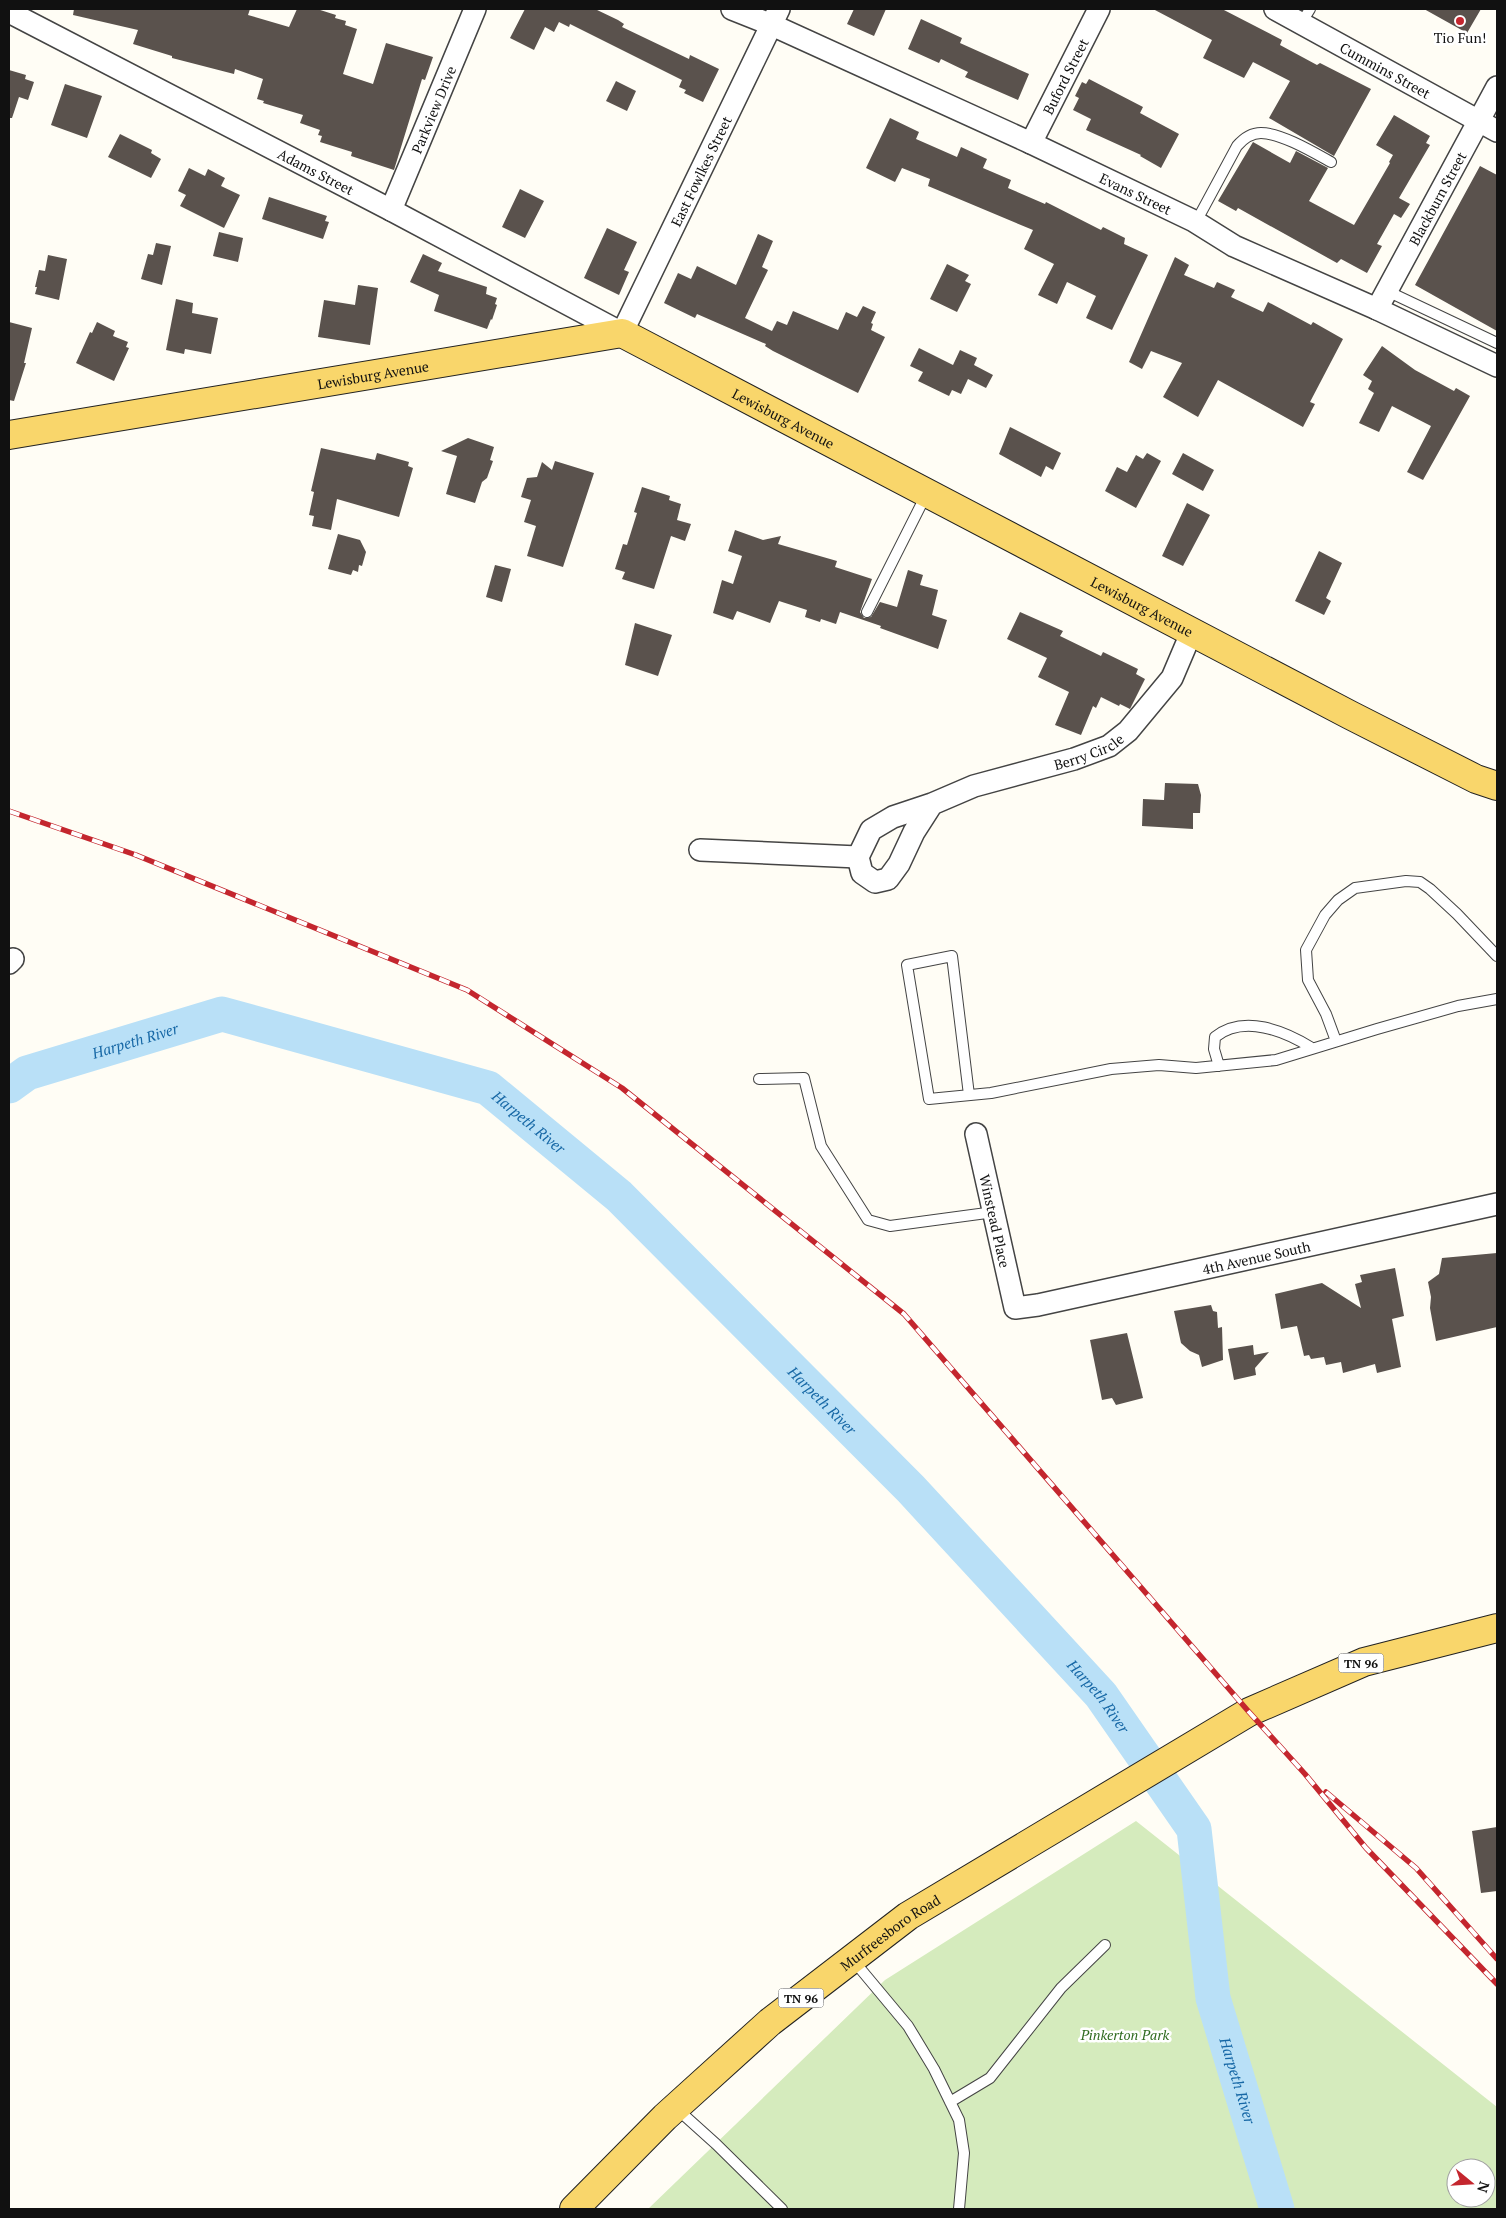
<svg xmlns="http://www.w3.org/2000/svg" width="1506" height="2218" viewBox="0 0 1506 2218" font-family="'PT Serif',serif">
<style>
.green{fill:#d5ebbd;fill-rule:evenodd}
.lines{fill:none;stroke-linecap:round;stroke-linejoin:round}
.river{stroke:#b9e0f7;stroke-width:35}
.building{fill:#5a524d}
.lane-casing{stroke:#444;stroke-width:12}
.street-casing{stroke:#444;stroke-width:24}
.primary-casing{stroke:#222;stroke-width:30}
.lane{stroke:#fff;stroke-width:10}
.street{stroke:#fff;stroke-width:21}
.primary{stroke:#f9d66b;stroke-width:28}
.rail-casing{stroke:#c4262e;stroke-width:5.5}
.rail{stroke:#fff;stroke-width:4;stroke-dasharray:11;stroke-linecap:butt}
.poi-dot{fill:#c4262e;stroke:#fff;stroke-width:2}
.labels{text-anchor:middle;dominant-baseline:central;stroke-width:5;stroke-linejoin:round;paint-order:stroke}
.shield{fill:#fff;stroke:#585858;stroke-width:1}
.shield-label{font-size:12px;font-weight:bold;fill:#111}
.poi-label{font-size:14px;fill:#111;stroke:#fff}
.street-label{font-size:14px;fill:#111;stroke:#fff}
.park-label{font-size:14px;font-style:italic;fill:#2f6b1f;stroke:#fff}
.water-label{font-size:15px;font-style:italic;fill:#1768a6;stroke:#fff}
</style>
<rect width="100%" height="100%" fill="#fffdf5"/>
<path class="green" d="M1136 1821 1497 2107V2209H648L885 1980ZM1456 2168H1486V2198H1456Z"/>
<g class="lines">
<path class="river" id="s1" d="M9 1086 27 1073 222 1014 488 1088 619 1196 911 1489 1101 1695 1194 1829 1213 1998 1277 2209"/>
</g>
<path class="building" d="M74 9H250L248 15 289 27 297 9H317L336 15 335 18 346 21 345 25 357 29 343 74 373 84 386 43 433 57 425 80 422 79 394 170 351 156 352 152 320 142 322 136 318 135 320 130 300 123 303 115 263 103 264 101 257 99 263 79 235 69 234 74 172 58V56L133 44 138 30 73 15Z
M525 9H595L618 20 624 24 622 27 689 59 690 55 719 69 703 102 684 93 686 90 679 87 682 80 570 24 569 27 559 22 554 32 545 27 534 50 510 38Z
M854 9H886L874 36 847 24Z
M1153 9H1222L1282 40 1280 45 1317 65 1320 63 1371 89 1334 156 1269 118 1290 81 1253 62 1244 78 1203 58 1212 40Z
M1424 9H1481L1467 33Z
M921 19 962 38 960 43 1029 74 1018 100 965 77 968 72 941 59 939 63 908 49Z
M9 70 26 75 25 79 34 82 28 100 19 97 12 118H9Z
M1089 79 1143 107 1140 113 1179 134 1161 168 1140 156 1141 155 1086 130 1091 119 1073 110 1079 98 1075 96 1082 82 1086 84Z
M616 81 636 91 627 111 606 101Z
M65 84 102 96 87 138 51 125Z
M1394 115 1430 136 1426 143 1430 145 1399 198 1410 204 1401 218 1394 214 1377 244 1382 246 1367 273 1341 259 1337 263 1238 208 1236 211 1218 201 1253 142 1290 163 1296 151 1328 168 1309 201 1354 225 1390 163 1389 162 1393 155 1376 145Z
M890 118 919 132 916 139 957 157 961 147 987 159 983 168 1011 180 1008 188 1045 204 1046 202 1101 230 1103 227 1125 238 1124 244 1148 255 1112 330 1086 318 1096 296 1067 282 1057 304 1038 295 1054 264 1024 249 1033 230 928 186 930 179 902 168 895 182 866 168Z
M120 134 152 150 151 153 161 159 151 178 108 157Z
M1480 166 1497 175V331L1415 285Z
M189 168 205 176 208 169 225 178 221 186 240 195 224 228 180 206 186 195 178 191Z
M520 189 544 201 525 238 502 227Z
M269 197 327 216 325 221 329 222 323 239 262 219Z
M607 228 637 242 624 270 629 272 619 295 584 278Z
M219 232 243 238 238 262 213 256Z
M758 234 773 241 762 267 768 270 745 318 772 331 777 321 787 325 793 311 838 330 846 312 857 317 863 306 876 312 871 323 873 324 871 330 885 337 858 393 773 351 765 346 766 344 697 314 695 318 664 303 678 273 691 279 697 266 736 285Z
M156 243 171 246 162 285 141 279 148 254 153 255Z
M423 254 442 263 438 271 487 287 486 294 497 298 495 304 497 305 492 320 491 319 487 329 434 311 439 295 410 282Z
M48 255 67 259 59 300 35 294 37 287H35L39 270 45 271Z
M1175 257 1189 265 1184 275 1214 288 1217 282 1235 290 1231 297 1263 312 1268 302 1311 325 1313 322 1343 339 1310 402 1315 404 1303 427 1218 380 1198 417 1163 397 1182 363 1151 351 1142 369 1129 362Z
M947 264 969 275 965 281 971 284 957 312 930 299Z
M358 285 378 288 370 345 318 337 324 300 355 305Z
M176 299 193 303 192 313 218 318 211 354 185 349 184 354 166 350Z
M9 322 32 328 24 363H26L14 401 9 400Z
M97 322 115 331 113 336 128 342 126 347 129 348 114 381 76 363 90 332 92 333Z
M1382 346 1415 370 1454 391 1456 388 1470 396 1423 480 1407 472 1431 426 1392 406 1379 432 1359 423 1374 393 1368 389 1372 381 1363 375Z
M919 348 953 365 960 350 977 358 974 365 993 375 986 388 968 379 961 394 952 390 949 396 918 381 923 372 910 366Z
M1010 427 1061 453 1053 470 1046 466 1041 477 999 454Z
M468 438 494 447 490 460 493 461 487 478 482 482 475 503 446 494 457 456 441 451Z
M321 448 375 460 377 453 409 462 408 466 413 468 399 517 337 499 331 530 312 526 314 516 309 515 314 492 311 491Z
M1147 453 1161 461 1136 508 1105 491 1117 467 1127 472 1136 455 1143 459Z
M1183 453 1214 470 1203 491 1172 474Z
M555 461 594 473 563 567 527 556 536 526 524 522 531 500 521 497 527 478 537 477 542 462 552 470Z
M642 487 670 496 669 500 681 504 677 520 691 524 685 541 671 536 654 589 622 579 625 572 615 569 623 544 627 545 637 513 634 512Z
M1187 503 1210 515 1183 566 1162 556Z
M735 530 763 540 781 536 778 544 837 561 835 567 872 579 860 612 864 618 871 617 880 602 897 607 908 570 923 575 920 585 938 590 932 615 947 620 938 649 880 628 881 626 840 612 836 624 821 619 820 622 805 617 807 610 779 601 770 623 737 611 733 620 713 613 722 580 733 584 742 556 728 551Z
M338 534 360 540 366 552 362 566 359 565 358 572 353 570 351 575 328 569Z
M1319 551 1342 563 1326 598 1331 601 1324 615 1295 601Z
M495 565 511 569 502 602 486 597Z
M1020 612 1063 631 1060 636 1101 656 1103 652 1138 669 1136 674 1145 679 1130 709 1120 704 1119 706 1101 697 1096 708 1093 706 1081 735 1055 725 1069 692 1038 677 1047 658 1007 639Z
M635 623 672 635 658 676 625 665Z
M1165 783 1198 784 1201 795 1200 813H1193V829L1142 826 1143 799 1164 800Z
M1497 1253V1327L1436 1341 1430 1308 1431 1297 1428 1282 1439 1274 1442 1258Z
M1395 1268 1404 1316 1392 1319 1401 1367 1377 1373 1375 1364 1343 1373 1341 1362 1326 1365 1324 1357 1311 1359 1309 1355 1304 1356 1297 1326 1281 1329 1275 1294 1322 1283 1361 1308 1355 1284 1362 1282 1360 1275Z
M1211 1305 1213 1311 1217 1312 1218 1328 1222 1327 1223 1360 1202 1367 1199 1355 1190 1351 1181 1343 1174 1311Z
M1127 1333 1143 1398 1116 1405 1112 1398 1102 1400 1090 1340Z
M1253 1345 1254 1355 1269 1352 1255 1368 1256 1375 1234 1380 1228 1349Z
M1497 1827V1891L1481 1893 1472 1831Z"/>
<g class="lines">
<g class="lane-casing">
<path id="lane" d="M1302 22 1310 9
M1196 222 1237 146C1243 139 1251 133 1261 133 1281 133 1313 152 1331 162
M1387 291 1497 343
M867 612 927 493
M1336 1041 1326 1014 1308 980 1306 950 1325 915 1338 900 1355 888 1406 881 1420 882 1430 889 1457 914 1497 956
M1219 1066 1214 1049 1215 1037C1244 1014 1285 1031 1312 1048
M759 1079 804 1078 821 1146 868 1220 890 1226 994 1212
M969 1095 952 956 907 965 929 1099 991 1093 1111 1069 1159 1065 1196 1068 1276 1060 1377 1029 1458 1006 1497 999
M853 1960 908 2026 934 2069 959 2120 964 2153 959 2209
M950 2102 990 2078 1061 1988 1105 1945
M676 2108 716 2144 782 2209"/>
</g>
<g class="street-casing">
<g id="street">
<path id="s2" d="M732 9 772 25 1031 143 1194 221 1234 246 1377 309 1497 366"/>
<path id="s3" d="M1275 9 1497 131"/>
<path id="s4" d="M9 12 391 210 622 333 779 9"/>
<path id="s5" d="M1031 143 1099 9"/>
<path id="s6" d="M391 210 475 9"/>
<path id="s7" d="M1377 309 1497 87"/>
<path id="s8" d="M932 804 893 817 871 830 858 857 862 873 875 882 888 879 899 864 914 832 932 804 974 786 1074 759 1109 746 1128 731 1172 678 1192 631"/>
<path d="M700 850 858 857"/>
<path d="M9 963 13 959"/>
<path id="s9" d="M976 1134 1015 1308 1038 1305 1497 1204"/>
</g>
</g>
<g class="primary-casing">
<g id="primary">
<path id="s10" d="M9 435 622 333 1350 715 1476 779 1497 786"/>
<path id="s11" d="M574 2209 665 2117 770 2022 908 1916 1249 1712 1364 1662 1497 1628"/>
</g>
</g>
<use href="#lane" class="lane"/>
<use href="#street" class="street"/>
<use href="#primary" class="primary"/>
<g class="rail-casing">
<path id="rail" d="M9 811 136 855 467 990 622 1088 904 1314 1249 1712 1305 1774 1366 1848 1497 1984
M1326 1792 1416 1868 1497 1959"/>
</g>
<use href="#rail" class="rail"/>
</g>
<circle class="poi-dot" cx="1460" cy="21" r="5"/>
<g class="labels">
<g class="shield">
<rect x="1338.5" y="1653.5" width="45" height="19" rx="4"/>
<rect x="778.5" y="1988.5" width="45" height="19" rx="4"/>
</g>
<g class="shield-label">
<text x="1361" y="1663">TN 96</text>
<text x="801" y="1998">TN 96</text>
</g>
<g class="poi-label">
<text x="1460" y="37">Tio Fun!</text>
</g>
<g class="street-label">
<text stroke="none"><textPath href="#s3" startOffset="126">Cummins Street</textPath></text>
<text stroke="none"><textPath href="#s5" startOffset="75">Buford Street</textPath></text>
<text stroke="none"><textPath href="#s6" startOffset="109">Parkview Drive</textPath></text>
<text stroke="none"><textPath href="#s4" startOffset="346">Adams Street</textPath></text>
<text stroke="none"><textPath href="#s4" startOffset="872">East Fowlkes Street</textPath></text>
<text stroke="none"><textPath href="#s2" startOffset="444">Evans Street</textPath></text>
<text stroke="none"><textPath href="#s7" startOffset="126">Blackburn Street</textPath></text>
<text stroke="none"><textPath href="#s10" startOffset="369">Lewisburg Avenue</textPath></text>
<text stroke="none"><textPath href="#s10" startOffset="804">Lewisburg Avenue</textPath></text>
<text stroke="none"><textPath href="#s10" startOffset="1209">Lewisburg Avenue</textPath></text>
<text stroke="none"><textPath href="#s8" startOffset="395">Berry Circle</textPath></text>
<text stroke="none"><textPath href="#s9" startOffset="89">Winstead Place</textPath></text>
<text stroke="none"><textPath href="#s9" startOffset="425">4th Avenue South</textPath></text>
<text stroke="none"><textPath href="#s11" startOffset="421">Murfreesboro Road</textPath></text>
</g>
<g class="park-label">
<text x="1125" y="2034">Pinkerton Park</text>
</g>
<g class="water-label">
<text stroke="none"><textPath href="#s1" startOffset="135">Harpeth River</textPath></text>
<text stroke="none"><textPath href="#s1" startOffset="555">Harpeth River</textPath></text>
<text stroke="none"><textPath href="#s1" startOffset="960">Harpeth River</textPath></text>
<text stroke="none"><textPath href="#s1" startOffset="1365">Harpeth River</textPath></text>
<text stroke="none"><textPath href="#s1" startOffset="1785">Harpeth River</textPath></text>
</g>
</g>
<rect width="1506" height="2218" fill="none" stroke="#111111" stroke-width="20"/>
<g transform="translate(1471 2183) rotate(108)"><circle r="24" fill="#ffffff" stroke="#a0a0a0"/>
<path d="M0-4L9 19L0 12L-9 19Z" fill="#c4262e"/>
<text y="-8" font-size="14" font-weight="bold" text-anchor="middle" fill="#111111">N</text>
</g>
</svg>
